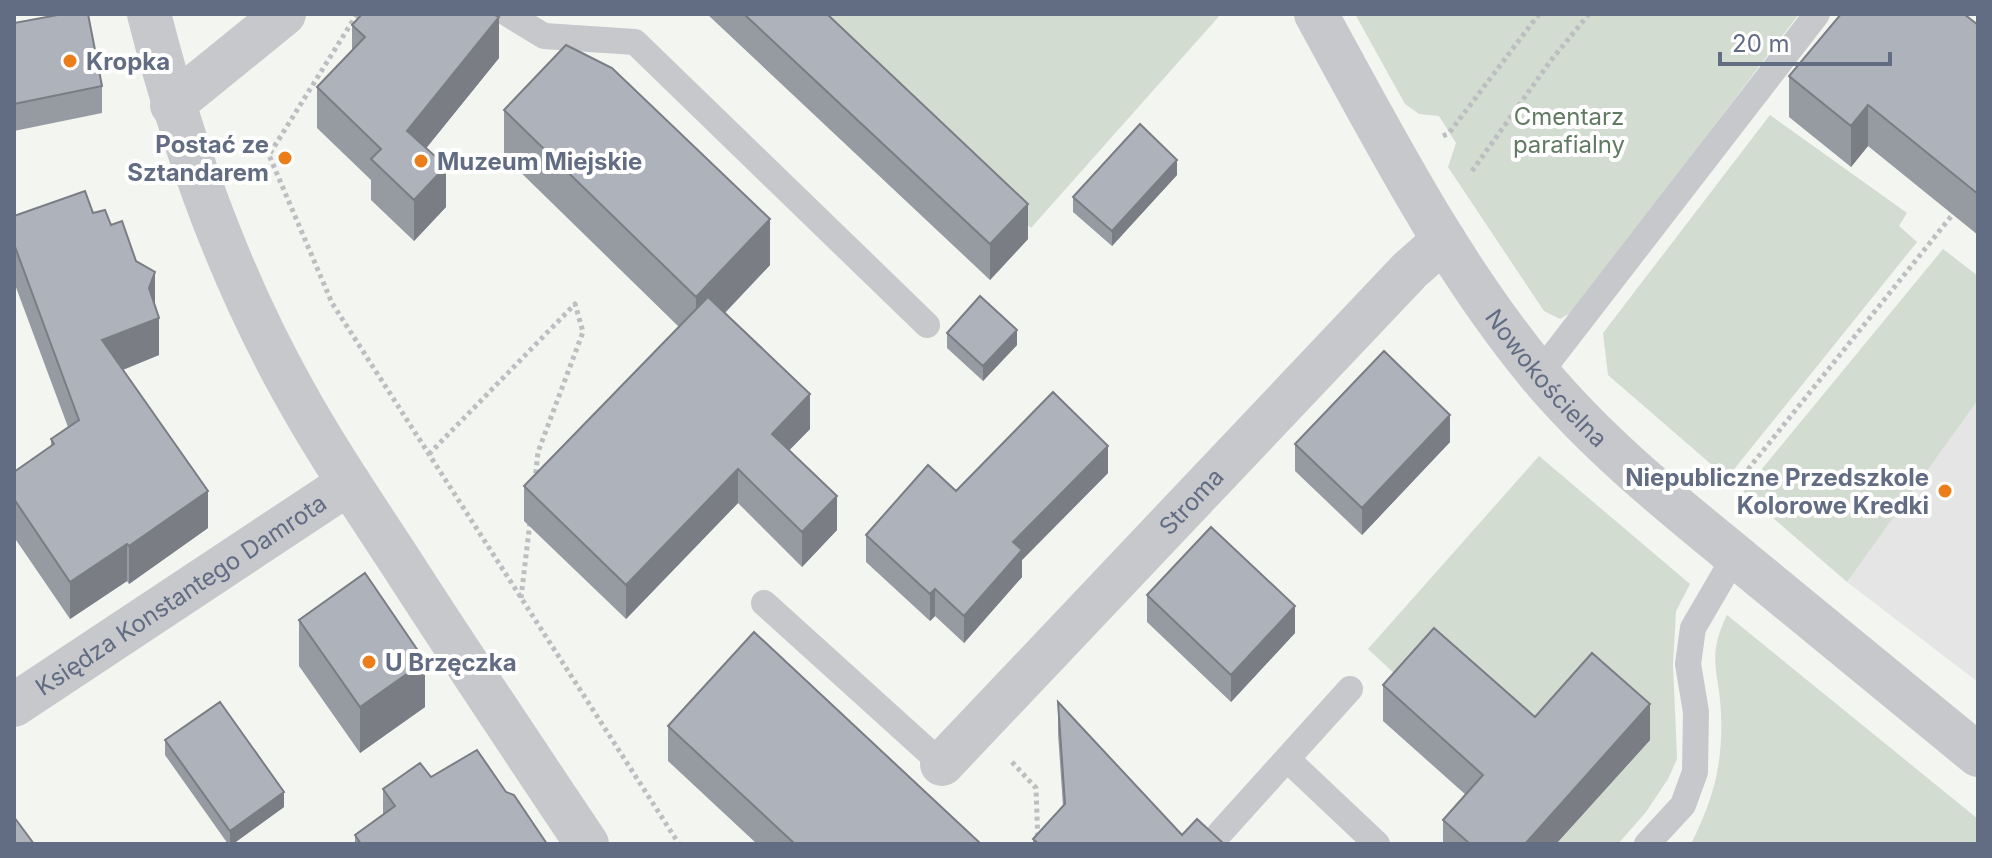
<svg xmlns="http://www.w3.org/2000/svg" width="1992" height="858" viewBox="0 0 1992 858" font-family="Inter,sans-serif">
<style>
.built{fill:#e4e5e4}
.green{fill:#d3dcd1}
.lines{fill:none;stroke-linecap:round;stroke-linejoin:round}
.path{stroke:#bdbec1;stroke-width:5;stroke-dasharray:4 4;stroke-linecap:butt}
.service{stroke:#c6c8cc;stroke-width:26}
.minor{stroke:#c6c8cc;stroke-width:44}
.wall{fill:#969aa1}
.shaded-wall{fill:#7a7d83}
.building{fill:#aeb3bb;stroke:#7a7d83;stroke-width:2}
.poi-dot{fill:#eb7e1a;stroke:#fff;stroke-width:3}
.labels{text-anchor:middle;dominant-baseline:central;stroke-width:8;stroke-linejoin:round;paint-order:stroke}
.poi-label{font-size:24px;font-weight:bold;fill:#626c83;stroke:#fff;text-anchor:start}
.park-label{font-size:24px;fill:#617a62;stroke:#fff}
.street-label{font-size:24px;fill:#626c83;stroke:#fff}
</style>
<rect width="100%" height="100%" fill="#f3f5f0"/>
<path class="built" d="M1978 400V682L1847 582Z"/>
<path class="green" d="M805 14H1221L1031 228Z
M1355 14H1799L1574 311 1560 319 1544 311 1448 167 1456 143 1439 116 1419 114 1405 104Z
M1770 115 1907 213 1899 226 1917 242 1727 478 1608 375 1603 333Z
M1943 249 1978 276V400L1847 582 1743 492Z
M1539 456 1690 584 1676 611 1673 664 1677 759 1668 779 1646 812 1618 844H1556L1535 753 1412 690 1368 649Z
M1727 615 1978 819V844H1691C1714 797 1723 765 1721 712 1719 669 1706 659 1727 615Z"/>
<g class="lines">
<path class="path" d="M357 14 269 155 332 303 679 844
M1443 136 1449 133 1539 14
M1472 171 1552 59 1589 14
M429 454 575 304 583 332 538 452 535 480
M1733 488 1953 214
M521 598 530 522
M1012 762 1036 788 1038 844"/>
<path class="service" d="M508 14 544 36 635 42 927 325
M1539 374 1817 14
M764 603 942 764
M1287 759 1377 844
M1220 833 1350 689
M1647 844 1683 805 1695 772 1696 712 1688 664 1693 628 1735 556"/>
<g class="minor">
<path d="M149 14C182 144 228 274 294 392 326 450 364 506 400 561 461 656 524 750 587 844"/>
<path id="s1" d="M1316 14C1384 138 1449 265 1539 374 1599 446 1672 504 1744 563 1822 627 1900 691 1978 755"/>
<path d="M172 105 284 14"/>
<path id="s2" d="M14 705 349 483"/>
<path id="s3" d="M942 764 1410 270 1444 240"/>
</g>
</g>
<path class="wall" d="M707 14H827L1028 239 990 280Z
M1966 14V16L1978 25V235L1868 146 1851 167 1789 117V76Z
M14 23 102 86V113L14 131Z
M352 25 499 58 426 148 446 207 414 241 371 200V180L317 128V87L352 50Z
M504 110 770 265 725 313 810 429 789 450 837 530 802 567 738 503 626 619 524 521V486L679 327 504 156Z
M1177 175 1112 246 1073 212V197Z
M93 213 111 225 136 261 155 306 159 355 123 370 208 528 129 584 127 581 70 619 14 537V472L51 446V439L68 427 14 282V216Z
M947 333 1017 345 983 381 947 348Z
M1450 442 1362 535 1295 471V444Z
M1108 473 1022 560V577L964 643 935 616 930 621 866 562V535L956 491Z
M1147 595 1295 633 1231 702 1147 622Z
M299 620 425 707 360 753 299 666Z
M1383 685 1535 717 1650 740 1556 844H1443V820L1466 795 1383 721Z
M1058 702 1182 835 1224 844H1033V839L1063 806 1058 734Z
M668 726 981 844H757L668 761Z
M165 740 284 807 233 844H228L165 755Z
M431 777 506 792 547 844H355V835L383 815V789Z"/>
<path class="shaded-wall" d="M499 17V58L407 172V131Z
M1868 105V146L1851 167V126Z
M1177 160V175L1112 246V231Z
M446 166V207L414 241V200Z
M1028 204V239L990 280V244Z
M770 219V265L696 343V297Z
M155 272V310L159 318V355L102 378V340L149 288Z
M1017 330V345L983 381V366Z
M810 394V429L772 468V434Z
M1450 415V442L1362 535V508Z
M1108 446V473L1022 560V577L964 643V616L1013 542Z
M738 469V503L626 619V585Z
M208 491V528L129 584V546Z
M837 496V530L802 567V532Z
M127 544V581L70 619V582Z
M935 589V616L930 621V594Z
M1295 606V633L1231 702V675Z
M425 661V707L360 753V707Z
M1650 704V740L1556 844H1525Z
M284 792V807L233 844H230V831Z"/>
<path class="building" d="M63 14H88L102 86 14 104V23Z
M362 14H493L499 17 407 131 446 166 414 200 371 159 381 149 317 87 365 37 352 25Z
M744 14H827L1028 204 990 244Z
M1841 14H1964L1978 25V194L1868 105 1851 126 1789 76Z
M566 45 612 68 770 219 696 297 504 110Z
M1140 124 1177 160 1112 231 1073 197Z
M85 191 93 213 105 210 111 225 122 221 136 261 155 272 149 288 159 318 102 340 208 491 129 546 127 544 70 582 14 499V472L54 444 51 439 79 420 14 244V216Z
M980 296 1017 330 983 366 947 333Z
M708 297 810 394 772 434 837 496 802 532 738 469 626 585 524 486Z
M1384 351 1450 415 1362 508 1295 444Z
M1053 392 1108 446 1013 542 1022 550 964 616 935 589 930 594 866 535 928 465 956 491Z
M1211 527 1295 606 1231 675 1147 595Z
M365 573 425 661 360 707 299 620Z
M1434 628 1535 717 1592 653 1650 704 1525 844H1470L1443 820 1483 775 1383 685Z
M754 632 981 844H795L668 726Z
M220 702 284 792 230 831 165 740Z
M1058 702 1182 835 1197 819 1224 844H1039L1033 839 1065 804Z
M477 750 506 792 514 795 547 844H361L355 835 395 806 383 789 420 763 431 777Z
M14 817 34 844H14Z"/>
<g class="poi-dot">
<circle cx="70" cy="61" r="8"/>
<circle cx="285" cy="158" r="8"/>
<circle cx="421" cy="161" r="8"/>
<circle cx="1945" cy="491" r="8"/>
<circle cx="369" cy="662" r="8"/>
</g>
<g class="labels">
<g class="poi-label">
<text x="86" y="61">Kropka</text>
<text x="269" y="144" text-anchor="end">Postać ze<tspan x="269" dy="28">Sztandarem</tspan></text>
<text x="437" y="161">Muzeum Miejskie</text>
<text x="1929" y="477" text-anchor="end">Niepubliczne Przedszkole<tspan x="1929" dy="28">Kolorowe Kredki</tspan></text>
<text x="385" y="662">U Brzęczka</text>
</g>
<g class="park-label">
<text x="1569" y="116">Cmentarz<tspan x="1569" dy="28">parafialny</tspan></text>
</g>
<g class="street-label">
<text stroke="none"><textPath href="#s1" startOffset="432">Nowokościelna</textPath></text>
<text stroke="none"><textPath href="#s3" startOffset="362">Stroma</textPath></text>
<text stroke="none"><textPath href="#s2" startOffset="200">Księdza Konstantego Damrota</textPath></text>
</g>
</g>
<rect width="1992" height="858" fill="none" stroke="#626c83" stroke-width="32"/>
<path d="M1720 52v12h170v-12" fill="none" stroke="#626c83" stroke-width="4"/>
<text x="1732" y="52" font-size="24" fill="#626c83" stroke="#ffffff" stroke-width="6" paint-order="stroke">20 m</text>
</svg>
